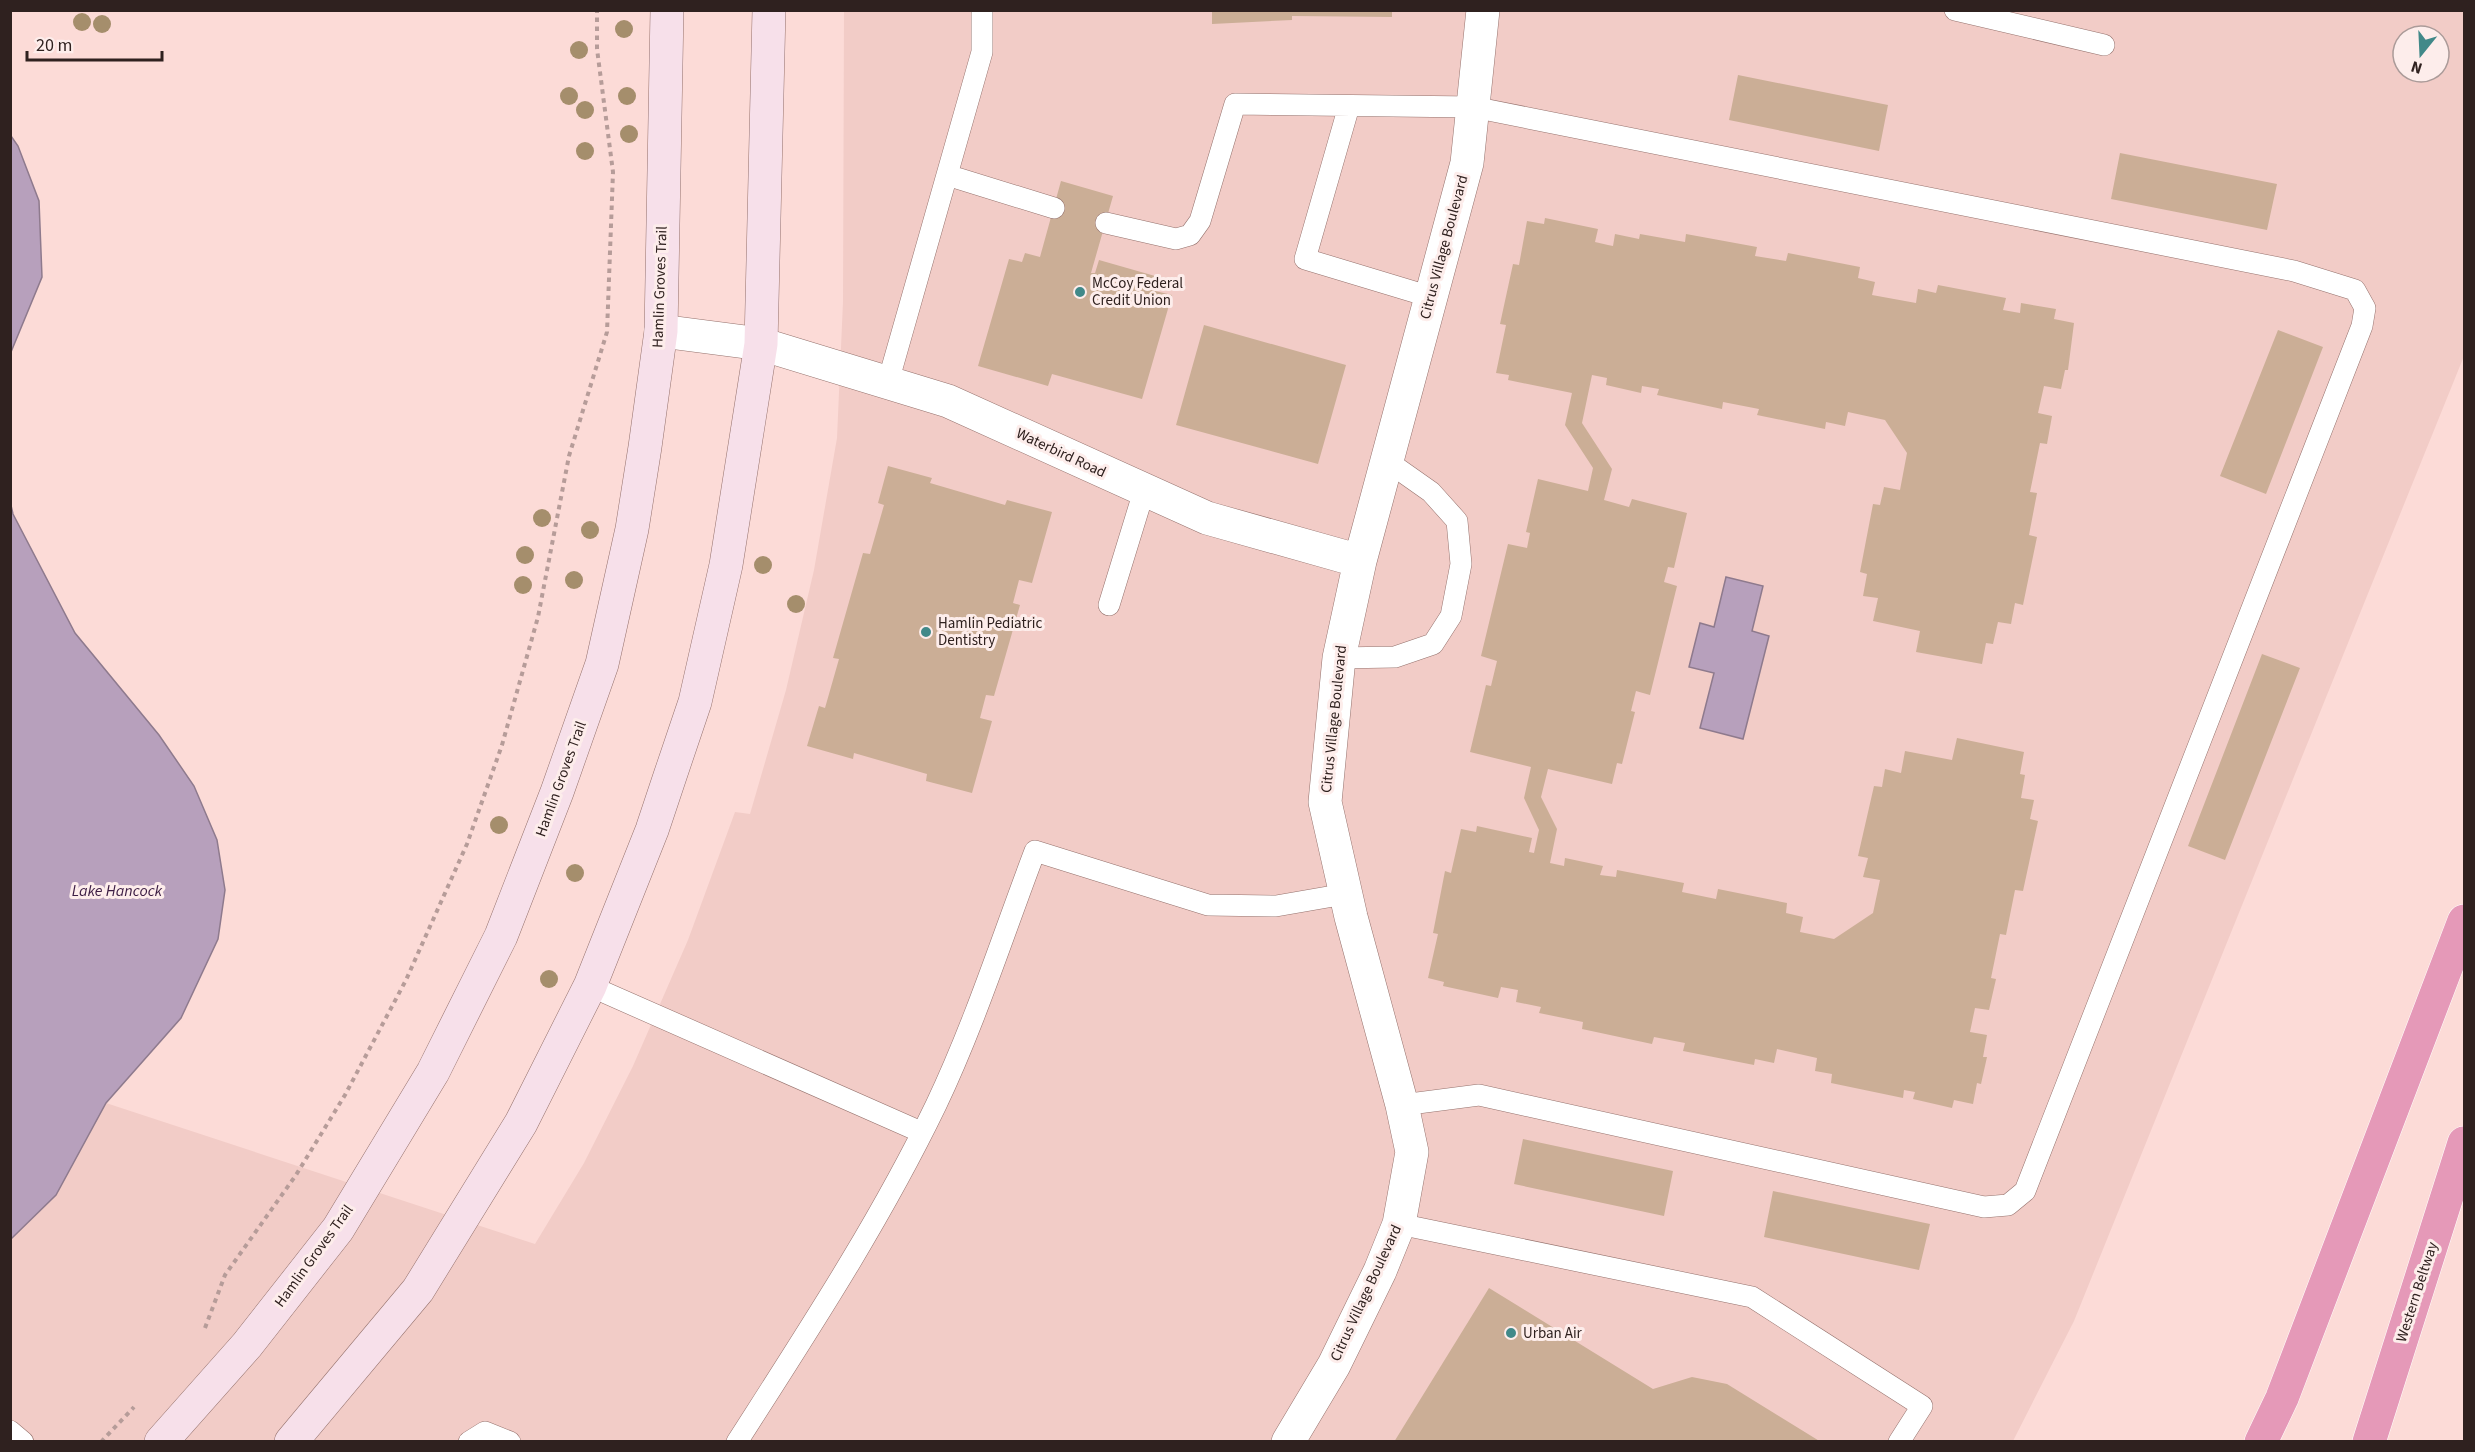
<svg xmlns="http://www.w3.org/2000/svg" width="2475" height="1452" viewBox="0 0 2475 1452" font-family="'Source Sans 3',sans-serif">
<style>
.built{fill:#f2ccc7;fill-rule:evenodd}
.water{fill:#b7a0bc;stroke:#8e7a8d;stroke-width:1.5}
.building{fill:#cbae96}
.lines{fill:none;stroke-linecap:round;stroke-linejoin:round}
.lane-casing{stroke:#95726d;stroke-width:22}
.street-casing{stroke:#95726d;stroke-width:34}
.secondary-casing{stroke:#95726d;stroke-width:34}
.highway-casing{stroke:#fff;stroke-width:34}
.path{stroke:#b69c99;stroke-width:4;stroke-dasharray:4.5 4.5;stroke-linecap:butt}
.lane{stroke:#fff;stroke-width:21}
.street{stroke:#fff;stroke-width:33}
.secondary{stroke:#f7e0ea;stroke-width:33}
.highway{stroke:#e599b8;stroke-width:33}
.tree{fill:#a58e6c}
.poi-dot{fill:#418989;stroke:#fdedeb;stroke-width:2}
.labels{text-anchor:middle;dominant-baseline:central;stroke-width:6;stroke-linejoin:round;paint-order:stroke}
.street-label{font-size:15px;fill:#2f211f;stroke:#fdedeb}
.poi-label{font-size:15px;fill:#2f211f;stroke:#fdedeb;text-anchor:start}
.water-label{font-size:16px;font-style:italic;fill:#3c1d44;stroke:#fdedeb}
</style>
<rect width="100%" height="100%" fill="#fcdbd7"/>
<path class="built" d="M844 11H2464V356L2074 1321 2013 1441 11 1442V1239L56 1195 106 1103 535 1244 584 1163 633 1066 688 940 735 812 750 814 786 690 814 570 837 438 843 302ZM2403 36H2439V72H2403Z"/>
<path class="water" d="M11 136 18 146 39 201 42 277 11 352Z
M10 501 13 514 75 633 159 735 194 786 217 840 225 890 218 939 181 1018 106 1103 56 1195 11 1239Z
M1726 577 1763 586 1752 631 1769 636 1743 739 1700 728 1714 673 1689 667 1700 623 1714 627Z"/>
<path class="building" d="M1212 10H1392V17L1292 16V20L1212 24Z
M1738 75 1888 105 1879 151 1729 120Z
M2120 153 2277 184 2267 230 2111 199Z
M1061 181 1113 196 1091 273H1095L1099 260 1155 276 1151 290 1172 295 1142 399 1052 374 1048 386 978 366 1009 259 1022 262 1025 253 1040 257Z
M1545 218 1598 229 1595 242 1608 245 1613 246 1615 234 1639 239 1640 234 1685 242 1686 234 1757 247 1755 256 1786 261 1788 253 1860 267 1858 278 1875 282 1872 295 1916 303 1918 289 1936 293 1938 285 2006 298 2003 310 2020 313 2021 303 2056 309 2054 319 2074 323 2068 370H2065L2061 389 2044 386 2038 413 2052 416 2047 444 2040 443 2030 492 2037 493 2029 535 2037 537 2023 605 2015 603 2011 624 1998 622 1993 644 1986 643 1982 664 1916 652 1920 631 1873 621 1878 598 1863 596 1867 574 1860 572 1873 504 1880 505 1884 487 1900 490 1907 453 1885 420 1848 412 1845 426 1826 422 1825 429 1757 415 1759 409 1723 402 1722 409 1657 395 1659 389 1642 386 1641 393 1606 385 1607 378 1592 375 1582 423 1612 469 1604 500 1629 507 1632 499 1687 513 1674 568 1668 567 1664 582 1677 586 1650 695 1636 691 1631 711 1635 712 1622 764 1617 763 1612 784 1548 769 1541 797 1557 829 1550 863 1564 866 1565 858 1603 866 1600 875 1616 877 1617 870 1684 883 1682 892 1716 899 1718 889 1787 903 1786 913 1803 917 1800 932 1834 939 1873 913 1880 880 1863 877 1868 858 1858 856 1874 786 1882 787 1885 769 1901 773 1905 751 1952 760 1957 738 2024 752 2020 774 2025 775 2021 798 2034 800 2030 819 2038 821 2023 891 2015 890 2006 935 2000 934 1991 978 1996 979 1989 1010 1975 1008 1970 1032 1987 1035 1983 1057H1987L1981 1084 1977 1083 1973 1104 1954 1100 1952 1108 1913 1099 1915 1092 1904 1090 1903 1098 1831 1083 1832 1074 1815 1071 1817 1058 1777 1049 1774 1063 1755 1059 1754 1065 1683 1051 1685 1043 1654 1037 1652 1044 1582 1029 1583 1022 1539 1013 1541 1007 1516 1002 1518 990 1501 987 1498 998 1443 986 1444 982 1428 978 1438 934 1433 933 1445 871 1451 873 1461 829 1476 832 1477 826 1532 838 1529 852 1534 853 1539 830 1524 798 1531 767 1470 752 1486 685 1491 686 1497 661 1481 656 1508 544 1527 548 1530 533 1526 532 1538 479 1588 491 1593 468 1565 425 1572 393 1508 380 1509 375 1496 373 1506 325 1500 324 1513 264 1519 265 1527 221 1544 224Z
M1204 325 1346 365 1318 464 1176 425Z
M2278 330 2323 347 2266 494 2220 476Z
M888 466 932 478 930 483 1005 505 1007 500 1052 512 1032 583 1019 580 1013 603 1020 605 994 696 986 695 980 718 992 721 972 793 926 781 927 774 854 753 853 759 807 746 819 706 825 708 839 659 833 658 863 553 870 554 884 505 878 503Z
M2262 654 2300 668 2225 860 2188 846Z
M1523 1139 1673 1171 1664 1216 1514 1184Z
M1773 1191 1930 1224 1919 1270 1764 1237Z
M1489 1288 1653 1389 1692 1377 1727 1384 1821 1442H1394Z"/>
<g class="lines">
<g class="lane-casing">
<path id="lane" d="M1955 10 2104 45
M1349 106 1305 259 1431 297
M947 175 1054 208
M1106 223 1176 239 1190 235 1200 221 1235 104 1473 107 2294 271 2355 290 2365 308 2362 326 2025 1191 2008 1205 1984 1207 1479 1095 1402 1105
M888 382 982 52V10
M1109 605 1144 491
M1339 658 1395 657 1433 644 1451 616 1461 564 1457 521 1431 492 1387 461
M590 986 921 1132
M1399 1224 1752 1297 1922 1406 1899 1442
M10 1431 23 1442
M469 1442 485 1432 510 1442
M737 1442C808 1331 879 1223 936 1105 975 1023 1003 935 1035 851L1208 905 1276 906 1345 894"/>
</g>
<g class="street-casing">
<path id="street" d="M661 331 761 344 948 401 1207 518 1360 561
M1288 1442 1334 1365 1380 1271 1399 1224 1412 1152 1402 1105 1351 917 1325 802 1339 658 1360 561 1467 163 1483 10"/>
</g>
<g class="secondary-casing">
<path id="secondary" d="M161 1442 247 1345 338 1229 433 1072 501 936 557 792 602 664 632 529 645 447 661 331 667 10
M291 1442 418 1290 521 1123 590 986 652 830 670 776 695 702 726 565 761 344 769 10"/>
</g>
<g class="highway-casing">
<path id="highway" d="M2261 1442 2282 1398 2464 921
M2369 1442 2464 1143"/>
</g>
<path class="path" d="M205 1328 225 1275 296 1175 345 1095 406 980 467 844 502 745 538 617 569 456 607 332 613 172 597 49V10
M101 1442 134 1407"/>
<use href="#lane" class="lane"/>
<use href="#street" class="street"/>
<use href="#secondary" class="secondary"/>
<use href="#highway" class="highway"/>
</g>
<g class="tree">
<circle cx="82" cy="22" r="9"/>
<circle cx="102" cy="24" r="9"/>
<circle cx="624" cy="29" r="9"/>
<circle cx="579" cy="50" r="9"/>
<circle cx="569" cy="96" r="9"/>
<circle cx="627" cy="96" r="9"/>
<circle cx="585" cy="110" r="9"/>
<circle cx="629" cy="134" r="9"/>
<circle cx="585" cy="151" r="9"/>
<circle cx="542" cy="518" r="9"/>
<circle cx="590" cy="530" r="9"/>
<circle cx="525" cy="555" r="9"/>
<circle cx="763" cy="565" r="9"/>
<circle cx="574" cy="580" r="9"/>
<circle cx="523" cy="585" r="9"/>
<circle cx="796" cy="604" r="9"/>
<circle cx="499" cy="825" r="9"/>
<circle cx="575" cy="873" r="9"/>
<circle cx="549" cy="979" r="9"/>
</g>
<g class="poi-dot">
<circle cx="1080" cy="292" r="6"/>
<circle cx="926" cy="632" r="6"/>
<circle cx="1511" cy="1333" r="6"/>
</g>
<g class="labels">
<g class="street-label">
<text transform="translate(1444 247) rotate(-75)">Citrus Village Boulevard</text>
<text transform="translate(660 287) rotate(-88)">Hamlin Groves Trail</text>
<text transform="translate(1061 453) rotate(25)">Waterbird Road</text>
<text transform="translate(1334 719) rotate(-84)">Citrus Village Boulevard</text>
<text transform="translate(561 779) rotate(-70)">Hamlin Groves Trail</text>
<text transform="translate(314 1256) rotate(-54)">Hamlin Groves Trail</text>
<text transform="translate(2417 1292) rotate(-72)">Western Beltway</text>
<text transform="translate(1366 1293) rotate(-65)">Citrus Village Boulevard</text>
</g>
<g class="poi-label">
<text x="1092" y="283">McCoy Federal<tspan x="1092" dy="17">Credit Union</tspan></text>
<text x="938" y="623">Hamlin Pediatric<tspan x="938" dy="17">Dentistry</tspan></text>
<text x="1523" y="1333">Urban Air</text>
</g>
<g class="water-label">
<text x="117" y="891">Lake Hancock</text>
</g>
</g>
<rect width="2475" height="1452" fill="none" stroke="#2f211f" stroke-width="24"/>
<g transform="translate(2421 54) rotate(198)"><circle r="28" fill="#fdedeb" stroke="#ab9b99" stroke-width="1.5"/>
<path d="M0-4.5L10 22L0 15L-10 22Z" fill="#418989"/>
<text y="-9" font-size="16" font-weight="bold" text-anchor="middle" fill="#2f211f">N</text>
</g>
<path d="M27 51v9h135v-9" fill="none" stroke="#2f211f" stroke-width="3"/>
<text x="36" y="51" font-size="18" fill="#2f211f" stroke="#fdedeb" stroke-width="4.5" paint-order="stroke">20 m</text>
</svg>
